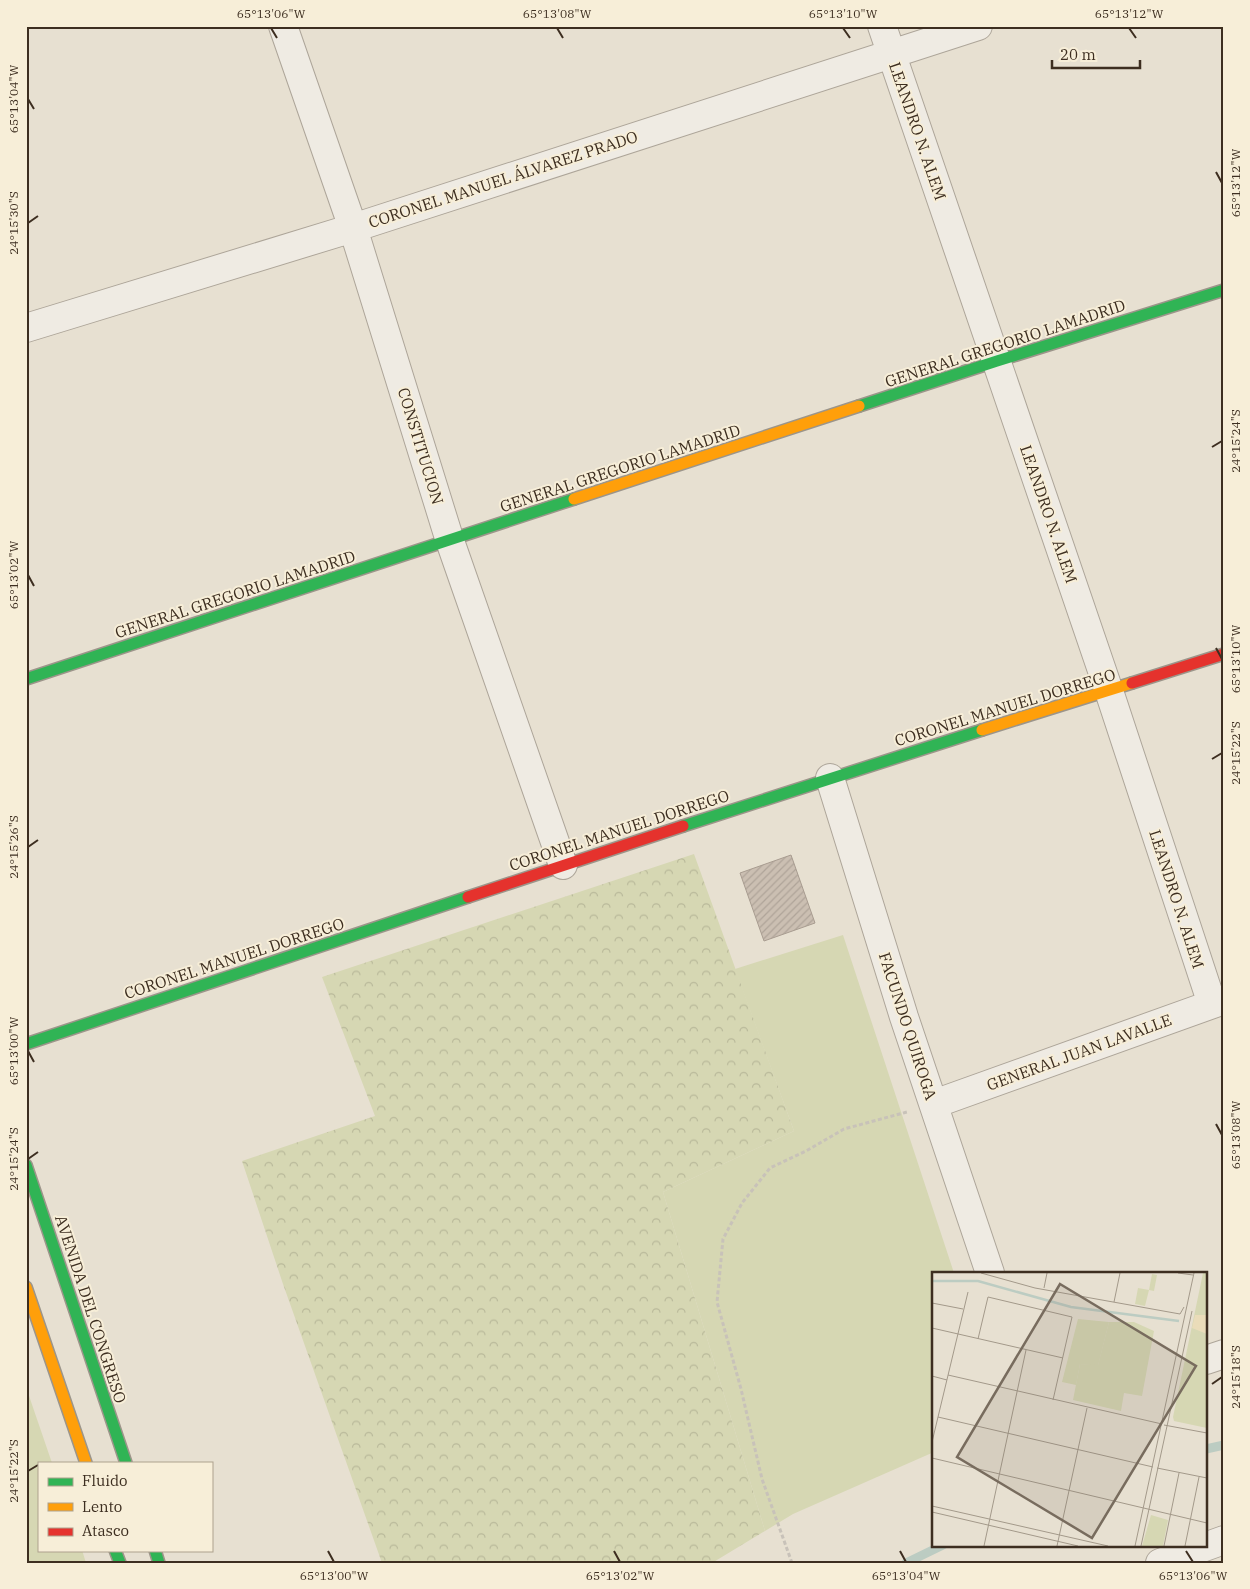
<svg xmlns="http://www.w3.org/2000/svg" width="1250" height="1589" viewBox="0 0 1250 1589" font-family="'IBM Plex Serif',serif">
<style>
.grass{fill:#d6d7b3}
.park{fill:url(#park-crowns)}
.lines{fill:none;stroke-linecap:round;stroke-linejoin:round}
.stream{stroke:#bcccc2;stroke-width:9}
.building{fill:url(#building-hatch);stroke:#a89c90}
.street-casing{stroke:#ada599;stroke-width:30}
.fast-casing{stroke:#9c958a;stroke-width:14}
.slow-casing{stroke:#9c958a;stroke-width:14}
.jam-casing{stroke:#9c958a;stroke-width:14}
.path{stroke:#c8c2b9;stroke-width:3;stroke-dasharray:4 2.5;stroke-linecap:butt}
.street{stroke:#efebe3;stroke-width:28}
.fast{stroke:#30b455;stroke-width:11}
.slow{stroke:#ff9f0a;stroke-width:11}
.jam{stroke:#e5322d;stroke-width:11}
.ticks{fill:none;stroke:#3d2e20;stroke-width:2}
.labels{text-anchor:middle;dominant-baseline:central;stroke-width:4;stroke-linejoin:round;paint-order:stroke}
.street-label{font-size:16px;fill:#3d2e20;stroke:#f7eed8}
.inset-river{fill:none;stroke:#bcccc2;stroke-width:2.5}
.inset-road{fill:none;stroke:#a3998a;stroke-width:1}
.view{fill:#786c5e;fill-opacity:0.15;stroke:#786c5e;stroke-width:2.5}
.inset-edge{fill:none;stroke:#3d2e20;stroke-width:2.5}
.neatline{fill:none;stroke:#3d2e20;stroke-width:2}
.ticks-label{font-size:12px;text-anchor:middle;fill:#3d2e20}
</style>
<defs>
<pattern id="park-crowns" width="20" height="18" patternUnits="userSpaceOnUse" patternTransform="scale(1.25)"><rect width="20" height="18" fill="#d6d7b3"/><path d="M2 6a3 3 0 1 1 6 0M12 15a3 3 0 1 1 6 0" fill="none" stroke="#b9b99a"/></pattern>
<pattern id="building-hatch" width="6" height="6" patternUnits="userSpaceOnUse" patternTransform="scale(1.25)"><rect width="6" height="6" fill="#cbbfb2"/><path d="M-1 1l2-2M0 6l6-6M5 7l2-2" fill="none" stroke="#afa499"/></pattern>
</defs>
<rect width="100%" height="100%" fill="#e7e0d1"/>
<path class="grass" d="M843 935 954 1273H934V1452L793 1514 765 1531 663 1192 794 1131 735 969Z
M26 1387 52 1463H39V1550H82L86 1563H26Z"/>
<path class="park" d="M694 854 794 1131 663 1192 765 1531 712 1563H382L283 1284 242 1161 375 1116 322 977Z"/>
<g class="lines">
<path class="stream" d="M1206 1449 1224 1445
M906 1563 943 1545"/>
</g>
<path class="building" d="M791 855 815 923 764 941 740 873Z"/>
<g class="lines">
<g class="street-casing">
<path id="street" d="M283 26 353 228 450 541 563 865
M882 26 1109 691 1212 1004
M26 328 353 228 978 26
M830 778 904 1017 990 1273
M934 1104 1224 1000
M1206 1360 1224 1354
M1160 1563 1224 1540"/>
</g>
<g class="fast-casing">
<path id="fast" d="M859 406 997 361 1224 290
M26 679 574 499
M683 826 982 730
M26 1044 468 897
M26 1165 126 1463
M115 1550 120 1563
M155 1550 159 1563"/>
</g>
<g class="slow-casing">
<path id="slow" d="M574 499 859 406
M982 730 1132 683
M26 1287 86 1463"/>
</g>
<g class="jam-casing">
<path id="jam" d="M1132 683 1224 654
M468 897 683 826"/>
</g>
<path class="path" d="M792 1563 762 1479 741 1389 717 1302 723 1239 742 1203 770 1168 806 1151 844 1129 907 1112"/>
<use href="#street" class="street"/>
<use href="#fast" class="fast"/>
<use href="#slow" class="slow"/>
<use href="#jam" class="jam"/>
</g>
<path class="ticks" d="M271 28 277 38M557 28 563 38M843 28 850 38M1129 28 1136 38M28 99 34 109M1216 172 1222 183M28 223 38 216M1212 447 1222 441M28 575 34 586M1216 648 1222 659M1212 759 1222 753M28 847 38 840M28 1051 34 1062M1216 1124 1222 1135M28 1159 38 1152M1212 1384 1222 1377M28 1471 38 1465M328 1551 334 1562M614 1551 620 1562M900 1551 906 1562M1186 1551 1193 1562"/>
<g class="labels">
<g class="street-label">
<text transform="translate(918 131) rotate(71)">LEANDRO N. ALEM</text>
<text transform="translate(503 179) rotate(-18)">CORONEL MANUEL ÁLVAREZ PRADO</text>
<text transform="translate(1005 343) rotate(-18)">GENERAL GREGORIO LAMADRID</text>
<text transform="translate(421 446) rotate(73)">CONSTITUCION</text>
<text transform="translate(620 468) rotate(-18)">GENERAL GREGORIO LAMADRID</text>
<text transform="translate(1049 514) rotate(71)">LEANDRO N. ALEM</text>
<text transform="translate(235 594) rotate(-18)">GENERAL GREGORIO LAMADRID</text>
<text transform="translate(1005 707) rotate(-17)">CORONEL MANUEL DORREGO</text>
<text transform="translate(619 830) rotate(-18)">CORONEL MANUEL DORREGO</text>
<text transform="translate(1177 899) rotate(72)">LEANDRO N. ALEM</text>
<text transform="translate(234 958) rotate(-18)">CORONEL MANUEL DORREGO</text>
<text transform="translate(908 1026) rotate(72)">FACUNDO QUIROGA</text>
<text transform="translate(1079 1052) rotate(-20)">GENERAL JUAN LAVALLE</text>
<text transform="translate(91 1309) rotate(72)">AVENIDA DEL CONGRESO</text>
</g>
</g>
<g transform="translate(932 1272)">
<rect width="275" height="275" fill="#e7e0d1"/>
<path d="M271 1H275V156L242 149 241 145ZM220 2 225 3 222 19 217 18 213 34 203 32 206 16 217 18ZM146 47 177 50 166 94 148 92 144 113 130 110Z" fill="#d6d7b3"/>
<path d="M263 43H275V62L260 56Z" fill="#eadcb9"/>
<path d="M177 50H202L222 59 210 124 192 121 189 139 141 128 148 92 166 93ZM219 243 236 248 231 274H210Z" fill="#d6d7b3"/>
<path class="inset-river" d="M0 9H46L139 35 247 49"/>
<path class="inset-road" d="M49 1 103 16 248 42 252 35M246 1 261 3M112 16 115 1M182 30 188 1M0 31 31 37M0 56 131 86M46 67 56 25 140 45 121 128M16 103 230 152M0 104 15 108M6 145 221 195M232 153 275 161M0 170 36 20M0 186 275 251M225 196 275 206M0 234 176 274M0 240 146 274M52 274 94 78M125 274 155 136M203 274 262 1M209 274 260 39M232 274 247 201M253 274 267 205"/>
<path class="view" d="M128 12 264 94 160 266 25 185Z"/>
<rect width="275" height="275" class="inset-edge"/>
</g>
<rect width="1250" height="1589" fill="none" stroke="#f7eed8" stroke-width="55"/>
<rect x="38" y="1462" width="175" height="90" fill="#f7eed8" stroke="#ada18e"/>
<rect x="48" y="1478" width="25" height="8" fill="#30b455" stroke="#ada18e"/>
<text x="82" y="1486" font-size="15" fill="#3d2e20">Fluido</text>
<rect x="48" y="1503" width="25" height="8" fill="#ff9f0a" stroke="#ada18e"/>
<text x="82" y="1512" font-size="15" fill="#3d2e20">Lento</text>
<rect x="48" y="1528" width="25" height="8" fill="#e5322d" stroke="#ada18e"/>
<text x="82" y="1536" font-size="15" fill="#3d2e20">Atasco</text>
<path d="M1052 60v8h88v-8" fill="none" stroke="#3d2e20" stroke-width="2.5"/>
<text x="1060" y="60" font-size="15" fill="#3d2e20" stroke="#f7eed8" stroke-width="4" paint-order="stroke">20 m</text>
<rect x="28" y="28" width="1194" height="1534" class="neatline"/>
<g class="ticks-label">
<text x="271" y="18">65°13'06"W</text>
<text x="557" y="18">65°13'08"W</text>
<text x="843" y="18">65°13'10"W</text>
<text x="1129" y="18">65°13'12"W</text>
<text transform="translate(14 99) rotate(-90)" y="4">65°13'04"W</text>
<text transform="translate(1236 183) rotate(-90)" y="4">65°13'12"W</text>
<text transform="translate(14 223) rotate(-90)" y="4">24°15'30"S</text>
<text transform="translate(1236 441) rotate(-90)" y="4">24°15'24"S</text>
<text transform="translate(14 575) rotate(-90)" y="4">65°13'02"W</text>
<text transform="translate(1236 659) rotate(-90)" y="4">65°13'10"W</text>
<text transform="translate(1236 753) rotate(-90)" y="4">24°15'22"S</text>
<text transform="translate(14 847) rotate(-90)" y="4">24°15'26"S</text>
<text transform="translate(14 1051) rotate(-90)" y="4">65°13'00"W</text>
<text transform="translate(1236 1135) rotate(-90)" y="4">65°13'08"W</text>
<text transform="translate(14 1159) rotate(-90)" y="4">24°15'24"S</text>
<text transform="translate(1236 1377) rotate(-90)" y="4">24°15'18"S</text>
<text transform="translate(14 1471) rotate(-90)" y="4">24°15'22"S</text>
<text x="334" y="1580">65°13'00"W</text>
<text x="620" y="1580">65°13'02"W</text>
<text x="906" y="1580">65°13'04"W</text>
<text x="1193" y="1580">65°13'06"W</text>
</g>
</svg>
